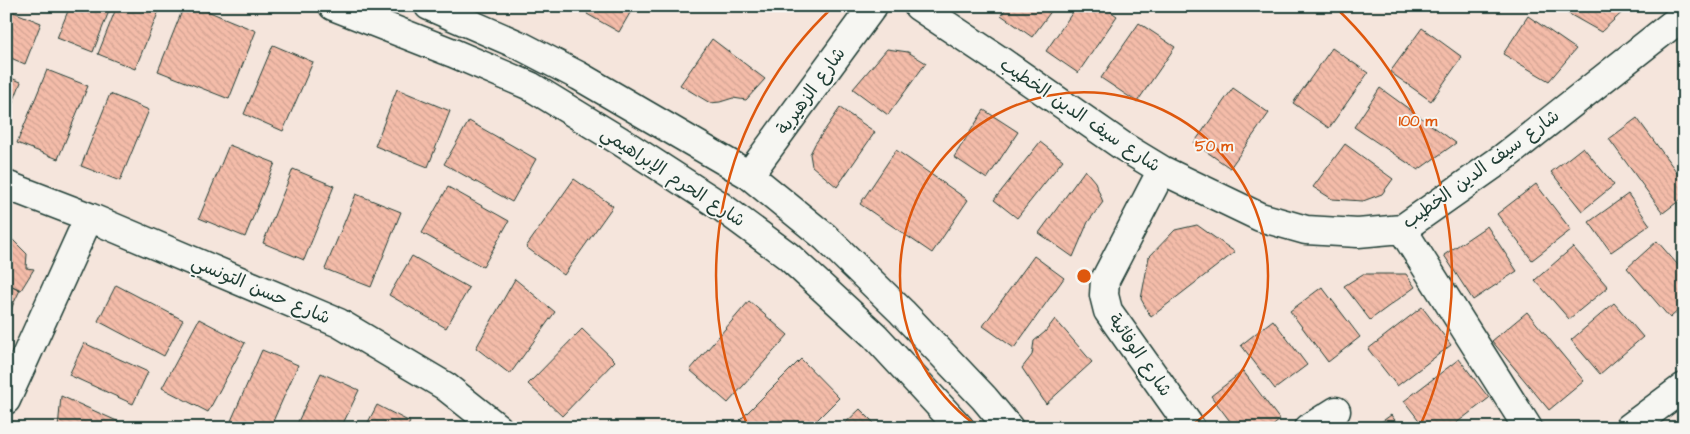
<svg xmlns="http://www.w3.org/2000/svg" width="1690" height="434" viewBox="0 0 1690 434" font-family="'Architects Daughter','Playpen Sans Arabic',sans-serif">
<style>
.building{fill:url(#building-back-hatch);stroke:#1f3d34}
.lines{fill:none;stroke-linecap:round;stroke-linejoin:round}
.minor-casing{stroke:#1f3d34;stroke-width:31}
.minor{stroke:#f6f6f2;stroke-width:28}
.ring{fill:none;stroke:#de580e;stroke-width:2.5}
.labels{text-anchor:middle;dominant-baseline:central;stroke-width:4;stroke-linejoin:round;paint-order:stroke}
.street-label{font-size:18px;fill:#1f3d34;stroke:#f6f6f2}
.centre{fill:#de580e;stroke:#f6f6f2;stroke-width:2.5}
.ring-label{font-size:15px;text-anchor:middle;font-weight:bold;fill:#de580e;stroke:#f6f6f2;stroke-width:4;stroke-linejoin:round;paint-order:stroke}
</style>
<defs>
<pattern id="building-back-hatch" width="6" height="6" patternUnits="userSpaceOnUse" patternTransform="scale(1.25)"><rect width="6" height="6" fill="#f4bca9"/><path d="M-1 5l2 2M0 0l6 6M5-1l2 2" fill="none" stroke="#d1a292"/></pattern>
</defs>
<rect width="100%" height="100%" fill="#f5e5dc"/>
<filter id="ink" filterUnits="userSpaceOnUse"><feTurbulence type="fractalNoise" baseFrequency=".02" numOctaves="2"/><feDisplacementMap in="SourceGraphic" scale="10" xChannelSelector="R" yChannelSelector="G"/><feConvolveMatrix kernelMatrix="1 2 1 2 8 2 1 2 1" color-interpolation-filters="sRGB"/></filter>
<g filter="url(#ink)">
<path class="building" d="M70 6H111L93 52 57 38Z
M117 6H161L135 69 98 54Z
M184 6H195L256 31 229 99 158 71Z
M591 6H634L619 32 587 14Z
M1008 6H1055L1032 37 1001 15Z
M1077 6H1103L1117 16 1078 73 1046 51Z
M1555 6H1629L1601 32Z
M6 9 41 23 25 64 6 56Z
M1528 16 1576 49 1549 81 1503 54Z
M1139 23 1175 47 1137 102 1101 78Z
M1422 28 1462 57 1431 101 1390 72Z
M712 39 765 79 746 100 733 98 720 102 710 103 680 85Z
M273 45 313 62 283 131 244 114Z
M1332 48 1368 73 1329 128 1293 103Z
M887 49 908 52 926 63 888 115 853 89Z
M47 70 88 86 58 159 17 143Z
M6 76 21 82 6 121Z
M1233 88 1269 113 1230 168 1194 143Z
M1380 88 1456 143 1418 170 1354 127Z
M397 89 450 111 428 167 375 146Z
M110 94 149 110 120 181 81 166Z
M840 108 875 132 837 187 812 166 810 154 815 144Z
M984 110 1018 132 987 179 954 157Z
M1637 118 1684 182V197L1663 213 1609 139Z
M469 121 536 159 512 202 444 164Z
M1040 142 1063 160 1017 218 994 200Z
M1345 144 1393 179 1382 194 1363 201 1332 199 1313 187Z
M229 145 275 163 245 237 199 218Z
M1583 147 1614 185 1582 211 1551 172Z
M896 150 968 200 932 253 860 204Z
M293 169 334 186 304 260 263 243Z
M1085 170 1095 182 1103 202 1088 222 1073 257 1039 233Z
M574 179 613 206 564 275 526 247Z
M1536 184 1571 230 1532 260 1497 214Z
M448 187 509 221 483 267 422 233Z
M356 194 401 212 371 287 325 269Z
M1628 194 1650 225 1611 252 1589 222Z
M1197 225 1235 252 1151 317 1141 299 1149 257 1175 230Z
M1487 226 1517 271 1473 300 1444 255Z
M6 237 13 240 27 254 26 268 34 269 21 290 6 283Z
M1657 241 1684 272V305L1670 318 1627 268Z
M1573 247 1608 287 1569 319 1535 280Z
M412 256 469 288 446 328 389 295Z
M1034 256 1064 278 1014 348 983 326Z
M1363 274H1406L1415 287 1370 320 1344 286Z
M515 279 555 312 510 374 476 348Z
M6 283 20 290 10 311 6 310Z
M116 285 183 320 164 356 98 321Z
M1322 287 1360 337 1328 362 1290 311Z
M749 301 788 335 728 403 690 370Z
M1614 303 1643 337 1600 374 1571 340Z
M1422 307 1451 345 1397 386 1368 349Z
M1527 312 1584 381 1549 410 1492 341Z
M199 319 245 343 208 412 162 388Z
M1055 319 1092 362 1046 404 1022 368 1032 355 1034 341 1045 332Z
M1273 320 1307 365 1275 389 1241 345Z
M582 329 615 361 562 416 528 384Z
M84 343 148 372 133 404 69 375Z
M262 350 298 365 270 428H246L231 421Z
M801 359 839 398 809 428H748L740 420Z
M1459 359 1489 398 1450 428H1425L1404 401Z
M1243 371 1280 420 1270 428H1235L1211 396Z
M321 373 359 390 341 428H295Z
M61 396 126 425 125 428H58Z
M377 405 410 422 407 428H365Z
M860 409 879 428H840Z
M1391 415 1401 428H1373Z"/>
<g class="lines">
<g class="minor-casing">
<path id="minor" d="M333 6 453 53 530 86 620 141 719 205 788 256 875 336 960 428
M429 6 521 46 579 76 749 175 825 237 902 312 984 398 1009 428
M918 6 1002 62 1124 147 1162 170 1260 217 1306 230 1358 233 1402 229 1503 158 1684 15
M1162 170 1105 280 1104 295 1108 311 1191 428
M749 175 873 6
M6 185 89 217 339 323 445 386 498 428
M1402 229 1528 428
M6 400 89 217
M1309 428 1336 411
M1629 428 1684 387"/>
</g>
<use href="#minor" class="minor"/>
</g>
</g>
<g class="ring">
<path d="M980 428A184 184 0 1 1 1188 428"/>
<path d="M748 426A368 368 0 0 1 833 7M1335 7A368 368 0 0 1 1420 426"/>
</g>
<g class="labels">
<g class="street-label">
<text transform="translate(811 91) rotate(-54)">شارع الزهيرية</text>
<text transform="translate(1080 115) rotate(34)">شارع سيف الدين الخطيب</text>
<text transform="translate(1481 169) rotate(-36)">شارع سيف الدين الخطيب</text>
<text transform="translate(673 177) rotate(33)">شارع الحرم الإبراهيمي</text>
<text transform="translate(261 290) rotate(23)">شارع حسن التونسي</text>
<text transform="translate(1140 355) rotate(55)">شارع الوفائية</text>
</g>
</g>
<circle cx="1084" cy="276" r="8" class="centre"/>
<g class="ring-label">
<text x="1418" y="126">100 m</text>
<text x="1214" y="151">50 m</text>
</g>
<rect width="1690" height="434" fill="none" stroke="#f6f6f2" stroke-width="25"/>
<rect x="12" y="12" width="1665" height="409" fill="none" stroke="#1f3d34" stroke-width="2" filter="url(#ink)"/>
</svg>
